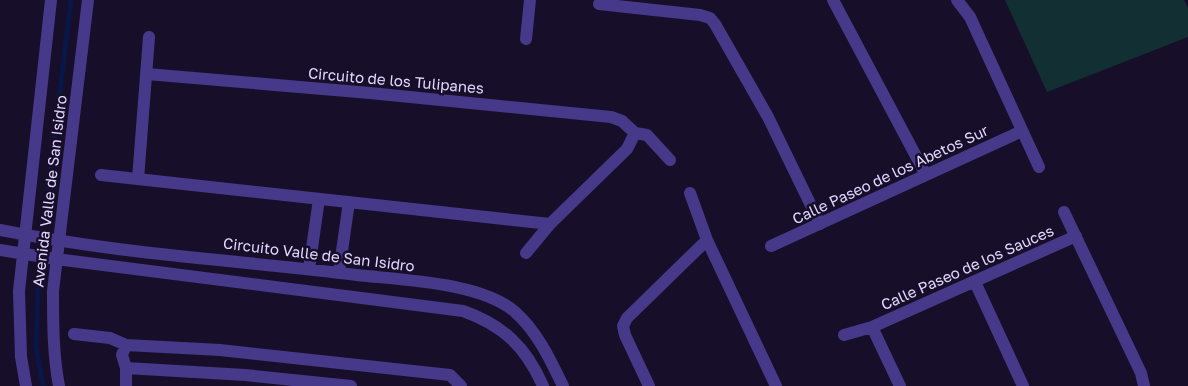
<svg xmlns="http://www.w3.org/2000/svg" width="1188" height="386" viewBox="0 0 1188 386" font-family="'Golos Text',sans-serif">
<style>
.green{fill:#122f33}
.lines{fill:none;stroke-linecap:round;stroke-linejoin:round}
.stream{stroke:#091748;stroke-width:5}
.street{stroke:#473989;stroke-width:12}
.labels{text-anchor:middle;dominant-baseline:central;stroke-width:5;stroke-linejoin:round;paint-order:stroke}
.street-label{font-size:15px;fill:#e1d7ff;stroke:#170f29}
</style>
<rect width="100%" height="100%" fill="#170f29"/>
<path class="green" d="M1005 0H1184L1188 8V37L1047 92Z"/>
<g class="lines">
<path class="stream" d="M44 223 71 0
M38 284 36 347 43 386"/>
<path class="street" d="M833 0 926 175
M957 0 970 17 1039 167
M599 4 700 15 710 18 715 24 768 117 820 224
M526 39 530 0
M147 74 370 93 611 117 622 121 635 133 627 149 550 224 526 253
M635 133 647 135 670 160
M101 175 550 224
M138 179 149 37
M690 193 707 240
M1064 212 1141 373 1144 386
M0 230C117 254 238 260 357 275 401 280 479 282 514 311 537 331 550 359 563 386
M771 246 1022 131
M0 250 56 259 463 311C503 325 526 347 543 386
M309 269 319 199
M339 272 349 202
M975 282 1023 386
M872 327 900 386
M74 334 110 338 126 345
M844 335 872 327 1076 236
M126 368 245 375 351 386
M26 386 21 357 19 291 51 0
M59 386C53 355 53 322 53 291L88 0
M126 386V368L122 355 126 345 220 350 450 375 461 386
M649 386 625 335 623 326 627 318 707 240 776 386"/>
</g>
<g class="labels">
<g class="street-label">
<text transform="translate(396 80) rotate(5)">Circuito de los Tulipanes</text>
<text transform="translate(890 174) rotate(-25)">Calle Paseo de los Abetos Sur</text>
<text transform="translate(49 191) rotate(-83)">Avenida Valle de San Isidro</text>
<text transform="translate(319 254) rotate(7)">Circuito Valle de San Isidro</text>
<text transform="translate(967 267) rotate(-24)">Calle Paseo de los Sauces</text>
</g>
</g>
</svg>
